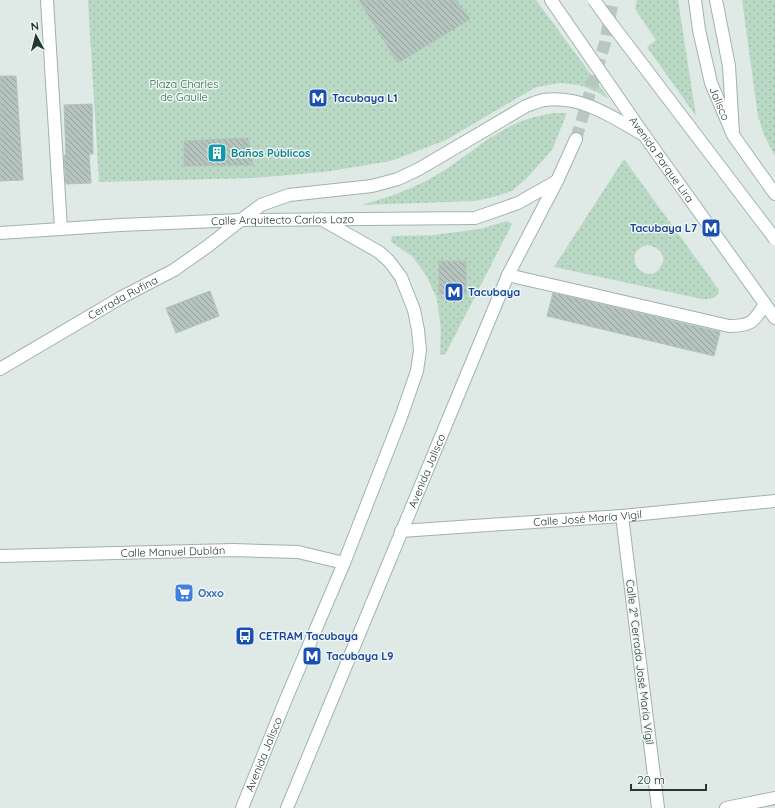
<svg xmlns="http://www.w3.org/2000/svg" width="775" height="808" viewBox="0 0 775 808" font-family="Quicksand,sans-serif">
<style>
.park{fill:url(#park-dots);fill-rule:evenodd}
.building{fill:url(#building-back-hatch);stroke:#b2c2bd}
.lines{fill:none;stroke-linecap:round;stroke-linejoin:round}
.secondary-tunnel{stroke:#b9c6c2;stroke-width:12;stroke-dasharray:12 6;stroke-linecap:butt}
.lane-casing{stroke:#a3b0ad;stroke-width:14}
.street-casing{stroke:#a3b0ad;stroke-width:14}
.secondary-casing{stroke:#9fb4ae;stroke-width:14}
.lane{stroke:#fff;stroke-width:12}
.street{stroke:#fff;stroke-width:12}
.secondary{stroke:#fff;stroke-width:12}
.secondary-bridge-casing{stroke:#9fb4ae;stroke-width:14;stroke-linecap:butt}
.secondary-bridge{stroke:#fff;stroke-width:12}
.labels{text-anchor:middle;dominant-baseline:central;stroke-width:3;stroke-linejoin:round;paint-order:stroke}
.park-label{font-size:11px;fill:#2f6b4b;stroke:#eff6f3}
.transit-label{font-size:11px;font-weight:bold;fill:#164399;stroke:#eff6f3;text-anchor:start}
.street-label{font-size:11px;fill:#223834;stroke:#eff6f3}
.culture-label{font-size:11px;font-weight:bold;fill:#0d838f;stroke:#eff6f3;text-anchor:start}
.shop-label{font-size:11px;font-weight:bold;fill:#366cbe;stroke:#eff6f3;text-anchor:start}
</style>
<defs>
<pattern id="park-dots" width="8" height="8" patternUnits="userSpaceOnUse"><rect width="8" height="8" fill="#b9d9c5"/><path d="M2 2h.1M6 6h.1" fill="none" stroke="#9fbbaa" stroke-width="1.8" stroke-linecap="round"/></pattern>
<pattern id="building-back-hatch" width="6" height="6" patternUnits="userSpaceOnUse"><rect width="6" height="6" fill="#b5c4bf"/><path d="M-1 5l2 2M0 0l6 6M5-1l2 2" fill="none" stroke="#93a09c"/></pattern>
</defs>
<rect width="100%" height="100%" fill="#dfe9e6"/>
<path class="park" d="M88 0H536L609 99 595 91 579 85 560 83 536 87 446 140 391 161 324 172 253 178 99 182Z
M637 0H678L696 116 647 47 656 40 635 9Z
M742 0H775V156L764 135 758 116Z
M555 113H567L552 150 527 178 512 191 493 197 475 201 361 205C387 198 412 189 435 176 464 159 489 134 520 122 531 117 543 115 555 113Z
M624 159 719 290 718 294 715 297 710 299H702L554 267ZM647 245C658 246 668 256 661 266 648 290 617 254 647 245Z
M507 221 512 224 445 355 440 354 441 329 437 299 426 275 412 256 391 242 392 236 434 235 480 229Z"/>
<path class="building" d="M359 0H456L470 19 398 63Z
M0 76H16L23 180 0 181Z
M92 104 93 154H89L91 183 66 184 64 155H66L64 105Z
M248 138 253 165 184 166V141Z
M439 261H466V294H439Z
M210 291 219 316 176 333 166 308Z
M553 293 720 332 714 356 547 316Z"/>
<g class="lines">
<path class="secondary-tunnel" d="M576 139 605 43 613 0"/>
<g class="lane-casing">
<path id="lane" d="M47 0 61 229
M716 0 729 66 733 133
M508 275 729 326C751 326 754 322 765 304"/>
</g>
<g class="street-casing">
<g id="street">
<path id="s1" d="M0 369 122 297 174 270 208 246 241 220"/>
<path d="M622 516 658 808"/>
<path id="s2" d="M401 531 622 516 775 501"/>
<path id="s3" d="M0 556 233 550 298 552 344 563"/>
<path d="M726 808 775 798"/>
</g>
</g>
<g class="secondary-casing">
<g id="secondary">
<path id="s4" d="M551 0 644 135 775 318"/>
<path id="s5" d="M695 0 699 30 711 83 733 135 775 194"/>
<path d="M241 220 261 205 289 195 372 186 398 179 419 169 526 106C532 104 538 101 544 100 582 95 612 117 644 135"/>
<path id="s6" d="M0 233 120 225 241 220 475 218 518 203 557 181"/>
<path id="s7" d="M242 808 286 699 344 563 401 417 417 371 420 350 418 330 414 310 401 277 389 261 379 252 321 219"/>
<path id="s8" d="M287 808 508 275 557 181 576 139"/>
</g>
</g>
<use href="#lane" class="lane"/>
<use href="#street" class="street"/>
<use href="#secondary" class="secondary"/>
<g class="secondary-bridge-casing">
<path id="secondary-bridge" d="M594 0 607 18 775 239"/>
</g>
<use href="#secondary-bridge" class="secondary-bridge"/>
</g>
<defs>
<g id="metro-square" transform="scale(1)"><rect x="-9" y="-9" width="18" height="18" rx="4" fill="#1a4fb4" stroke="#eff6f3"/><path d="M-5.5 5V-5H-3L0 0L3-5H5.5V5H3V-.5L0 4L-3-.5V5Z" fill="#fff"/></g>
<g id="building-square" transform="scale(1)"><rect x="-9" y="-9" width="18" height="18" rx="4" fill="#0f9aa8" stroke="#eff6f3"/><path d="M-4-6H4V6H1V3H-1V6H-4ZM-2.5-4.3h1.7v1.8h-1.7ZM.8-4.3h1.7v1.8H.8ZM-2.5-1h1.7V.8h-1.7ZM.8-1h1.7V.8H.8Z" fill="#fff"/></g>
<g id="supermarket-square" transform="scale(1)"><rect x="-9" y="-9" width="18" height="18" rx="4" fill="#3f7fe0" stroke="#eff6f3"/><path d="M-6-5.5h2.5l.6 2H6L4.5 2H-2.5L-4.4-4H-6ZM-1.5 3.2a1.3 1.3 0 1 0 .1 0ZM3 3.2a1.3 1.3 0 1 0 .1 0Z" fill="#fff"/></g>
<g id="bus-square" transform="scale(1)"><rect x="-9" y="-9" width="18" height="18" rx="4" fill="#1a4fb4" stroke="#eff6f3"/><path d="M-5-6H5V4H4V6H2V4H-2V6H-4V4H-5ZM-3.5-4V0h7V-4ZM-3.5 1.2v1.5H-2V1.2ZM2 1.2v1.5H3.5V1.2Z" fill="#fff"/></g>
</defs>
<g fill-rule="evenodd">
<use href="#metro-square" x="318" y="98"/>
<use href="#building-square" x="217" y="153"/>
<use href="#metro-square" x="711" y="228"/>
<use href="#metro-square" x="454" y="292"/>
<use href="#supermarket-square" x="184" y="593"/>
<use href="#bus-square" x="245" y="636"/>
<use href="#metro-square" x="312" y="656"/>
</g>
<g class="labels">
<g class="park-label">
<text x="184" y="84">Plaza Charles<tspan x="184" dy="13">de Gaulle</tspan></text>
</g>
<g class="transit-label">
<text x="332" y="98">Tacubaya L1</text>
<text x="697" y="228" text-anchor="end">Tacubaya L7</text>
<text x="468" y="292">Tacubaya</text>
<text x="259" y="636">CETRAM Tacubaya</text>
<text x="326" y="656">Tacubaya L9</text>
</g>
<g class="street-label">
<text stroke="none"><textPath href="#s5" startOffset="107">Jalisco</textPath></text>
<text stroke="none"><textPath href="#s4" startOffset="194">Avenida Parque Lira</textPath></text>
<text stroke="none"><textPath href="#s6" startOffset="283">Calle Arquitecto Carlos Lazo</textPath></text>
<text stroke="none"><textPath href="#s1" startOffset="142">Cerrada Rufina</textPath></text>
<text stroke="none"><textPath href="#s8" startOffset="365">Avenida Jalisco</textPath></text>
<text stroke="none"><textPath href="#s2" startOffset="187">Calle José María Vigil</textPath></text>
<text stroke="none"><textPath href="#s3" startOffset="173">Calle Manuel Dublán</textPath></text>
<text transform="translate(640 662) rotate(83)">Calle 2ª Cerrada José María Vigil</text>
<text stroke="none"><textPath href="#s7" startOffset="58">Avenida Jalisco</textPath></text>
</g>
<g class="culture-label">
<text x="231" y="153">Baños Públicos</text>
</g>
<g class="shop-label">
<text x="198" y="593">Oxxo</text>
</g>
</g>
<g transform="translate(36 36) rotate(353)" stroke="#eff6f3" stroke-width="3" paint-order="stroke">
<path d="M0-3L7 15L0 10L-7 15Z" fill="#223834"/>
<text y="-6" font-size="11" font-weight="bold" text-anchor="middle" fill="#223834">N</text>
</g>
<path d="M631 784v6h75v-6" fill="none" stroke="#223834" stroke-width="2"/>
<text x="637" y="784" font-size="12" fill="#223834" stroke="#eff6f3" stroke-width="3" paint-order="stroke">20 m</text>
</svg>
